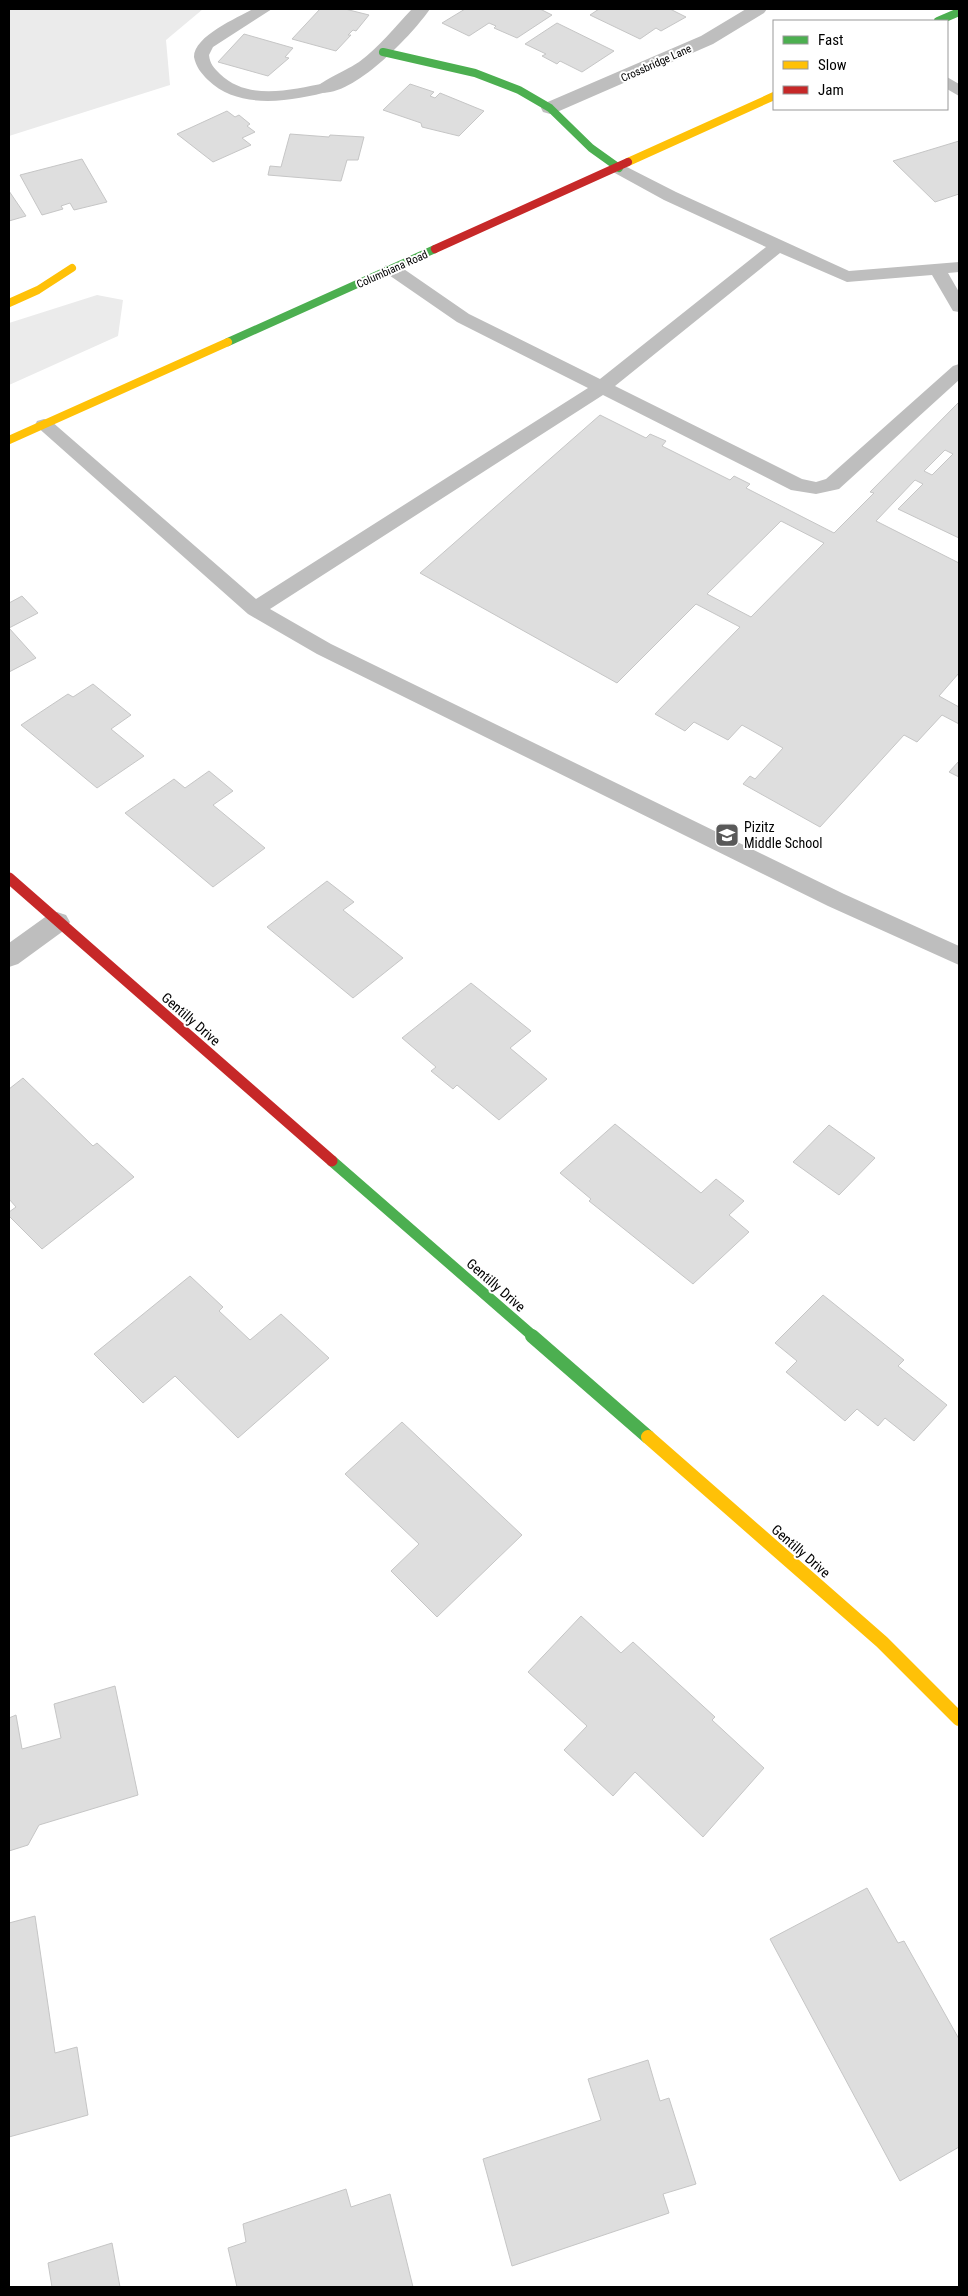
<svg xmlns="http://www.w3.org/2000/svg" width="968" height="2296" viewBox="0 0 968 2296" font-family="'Roboto Condensed',sans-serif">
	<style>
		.green { fill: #ebebeb }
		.building { fill: #dedede; stroke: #c6c6c6; fill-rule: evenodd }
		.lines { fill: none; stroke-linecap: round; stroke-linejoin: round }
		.lane { fill: #bebebe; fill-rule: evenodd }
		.street { fill: #bebebe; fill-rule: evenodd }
		.fast-far2 { stroke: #4caf50; stroke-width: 8 }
		.fast-far1 { stroke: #4caf50; stroke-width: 11 }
		.fast { stroke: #4caf50; stroke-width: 14 }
		.slow-far1 { stroke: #ffc107; stroke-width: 8 }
		.slow { stroke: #ffc107; stroke-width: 14 }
		.jam-far1 { stroke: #c62828; stroke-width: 8 }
		.jam { stroke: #c62828; stroke-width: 11 }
		.labels { text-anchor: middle; stroke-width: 4; stroke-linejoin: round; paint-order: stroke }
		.far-street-label { font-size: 11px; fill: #000; stroke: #fff }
		.poi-label { font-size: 14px; fill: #000; stroke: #fff; text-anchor: start }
		.street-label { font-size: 14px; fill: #000; stroke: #fff }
	</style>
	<rect width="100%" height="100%" fill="#fff"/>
	<!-- green -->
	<path class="green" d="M9,9H203L166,40L170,85L9,136Z
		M97,295L123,300L118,336L9,385V323Z"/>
	<!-- building -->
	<path class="building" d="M320,9H345L369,15L356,31L353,30L348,35H351L336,51L292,39Z
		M465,9H540L552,15L517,38L494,28L496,26L489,23L469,36L442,23Z
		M599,9H670L686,17L661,31L656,28L640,39L590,15Z
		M557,23L614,51L582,72L560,61L557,64L542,56L546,54L525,44Z
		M244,34L293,48L285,57L289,58L268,76L218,62Z
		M410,84L434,92L430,96L435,98L440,93L484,111L459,136L422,127L421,123L383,110Z
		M227,111L235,117L239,115L250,124L247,126L255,132L242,138L251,145L213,162L177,134Z
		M290,134L329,137L330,135L364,137L358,160H347L341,181L268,175L270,166L281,167Z
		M959,141V194L935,202L893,161Z
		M82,159L107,202L74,210L70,203L61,206L63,209L42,215L20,175Z
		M9,191L26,216L9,221Z
		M959,402V538L898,509L923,484L915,480L876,521L959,563V673L939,696L959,707V724L942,715L917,742L904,735L820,827L743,784L750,776L755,779L783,748L742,725L728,740L694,722L685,731L655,714L740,627L696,604L617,683L420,573L600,415L646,438L650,434L666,441L662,446L730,480L734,476L750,484L746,488L834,533L874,493L870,492ZM945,450L953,454L932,475L924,471ZM781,521L824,543L751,617L707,594Z
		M22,596L38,613L9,628V603Z
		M9,628L36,658L9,672Z
		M93,684L131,715L111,729L144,756L97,788L21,725L68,694L73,697Z
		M959,761V777L949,772Z
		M209,771L233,791L213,805L265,848L213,887L125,813L174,779L185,788Z
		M327,881L354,902L343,910L403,958L353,998L267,927Z
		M471,983L531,1031L510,1048L547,1079L499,1120L457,1085L453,1089L431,1071L436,1067L402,1038Z
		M23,1078L93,1146L97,1143L134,1177L42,1249L9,1216V1212L16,1207L9,1199V1089Z
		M615,1124L701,1193L716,1179L744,1201L729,1215L749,1232L693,1284L589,1201L591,1199L560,1173Z
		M829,1125L875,1158L839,1195L793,1162Z
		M190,1276L223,1307L219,1311L250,1340L281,1314L329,1358L238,1438L175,1376L143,1403L94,1354Z
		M823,1295L904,1360L898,1366L947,1405L914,1441L885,1418L878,1426L857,1409L845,1421L786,1372L797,1361L775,1343Z
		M402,1422L522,1535L437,1617L391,1571L419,1544L345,1474Z
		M581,1616L621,1653L633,1642L715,1717L712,1720L764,1768L703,1837L635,1772L613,1796L564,1750L587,1726L528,1672Z
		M115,1686L138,1795L39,1825L28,1845L9,1851V1718L16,1715L22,1749L61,1738L54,1704Z
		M867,1888L898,1943L904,1941L959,2039V2147L900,2181L770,1939Z
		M35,1916L55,2053L77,2047L88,2115L9,2137V1923Z
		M648,2060L660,2101L669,2098L696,2184L663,2194L669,2213L512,2266L483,2159L601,2120L588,2079Z
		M346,2189L351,2207L390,2194L413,2287H237L228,2248L246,2242L243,2224Z
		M112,2243L120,2287H52L48,2263Z"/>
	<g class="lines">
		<!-- lane -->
		<path class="lane" d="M253,9H272L213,47L209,55C210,64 214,68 220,74C248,101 291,90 325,83L331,85L333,88L331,91C292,101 240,111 208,80C201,73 196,67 194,57C194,36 237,18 253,9Z
			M947,77L959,84V96L947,89Z
			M619,163L676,192L849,271L959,262V272L948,273L959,292V312L953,311L932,275L847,282L780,253L615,386L802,479L816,482L826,479L953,366L959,364V380L839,489L816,494L791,490L603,395L270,609L331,644L844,894L959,946V965L828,906L317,654L248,614L35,425L37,421L44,419L51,421L256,599L588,388L457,322L386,273L383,269L386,265H398L469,314L600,379L766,247L664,200L613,172L611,168L613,164Z"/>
		<!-- street -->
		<path class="street" d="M412,9H430C413,34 351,100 318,92L316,88C321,81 349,69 359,62C379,47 395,27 412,9Z
			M746,9H767L764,13L713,44L557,112L550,114L543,112L541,108L543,104L701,36Z
			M57,912L66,915L70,922L66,929L18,964L9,967V943L48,915Z"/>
		<!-- fast-far2 -->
		<path class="fast-far2" d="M938,21L959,12
			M383,52L475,73L519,90L550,108L591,148L619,168
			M228,342L435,249"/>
		<!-- fast-far1 -->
		<path class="fast-far1" d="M332,1161L534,1337"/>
		<!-- fast -->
		<path class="fast" d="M532,1336L648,1437"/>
		<!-- slow-far1 -->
		<path class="slow-far1" d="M628,162L774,96
			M9,303L38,290L72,268
			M9,440L228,342"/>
		<!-- slow -->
		<path class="slow" d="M648,1437L882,1642L959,1719"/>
		<!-- jam-far1 -->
		<path class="jam-far1" d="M435,249L628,162"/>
		<!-- jam -->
		<path class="jam" d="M9,878L332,1161"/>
	</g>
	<!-- icons -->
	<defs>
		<g id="school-square" transform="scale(1.25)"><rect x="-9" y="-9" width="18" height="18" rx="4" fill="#595959" stroke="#fff"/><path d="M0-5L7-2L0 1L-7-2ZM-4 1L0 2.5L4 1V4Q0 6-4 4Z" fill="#fff"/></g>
	</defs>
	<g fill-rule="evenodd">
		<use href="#school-square" x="727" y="835"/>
	</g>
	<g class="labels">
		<!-- far-street labels -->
		<g class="far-street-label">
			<text transform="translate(656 63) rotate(-24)" y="4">Crossbridge Lane</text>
			<text transform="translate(392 269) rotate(-24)" y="4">Columbiana Road</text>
		</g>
		<!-- poi labels -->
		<g class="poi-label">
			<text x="744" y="832">Pizitz<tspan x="744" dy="16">Middle School</tspan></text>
		</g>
		<!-- street labels -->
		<g class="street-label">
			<text transform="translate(191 1019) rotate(41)" y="5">Gentilly Drive</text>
			<text transform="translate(496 1285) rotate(41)" y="5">Gentilly Drive</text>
			<text transform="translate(801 1551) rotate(41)" y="5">Gentilly Drive</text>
		</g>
	</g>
	<!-- border -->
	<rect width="968" height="2296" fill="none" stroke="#000000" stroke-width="20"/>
	<!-- legend -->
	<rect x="773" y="20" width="175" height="90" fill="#ffffff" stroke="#999999"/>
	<rect x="783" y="36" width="25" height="8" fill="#4caf50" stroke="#999999"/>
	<text x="818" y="45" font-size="15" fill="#000000">Fast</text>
	<rect x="783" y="61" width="25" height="8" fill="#ffc107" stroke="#999999"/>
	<text x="818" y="70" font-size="15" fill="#000000">Slow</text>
	<rect x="783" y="86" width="25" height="8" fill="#c62828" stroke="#999999"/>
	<text x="818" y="95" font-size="15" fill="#000000">Jam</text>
</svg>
